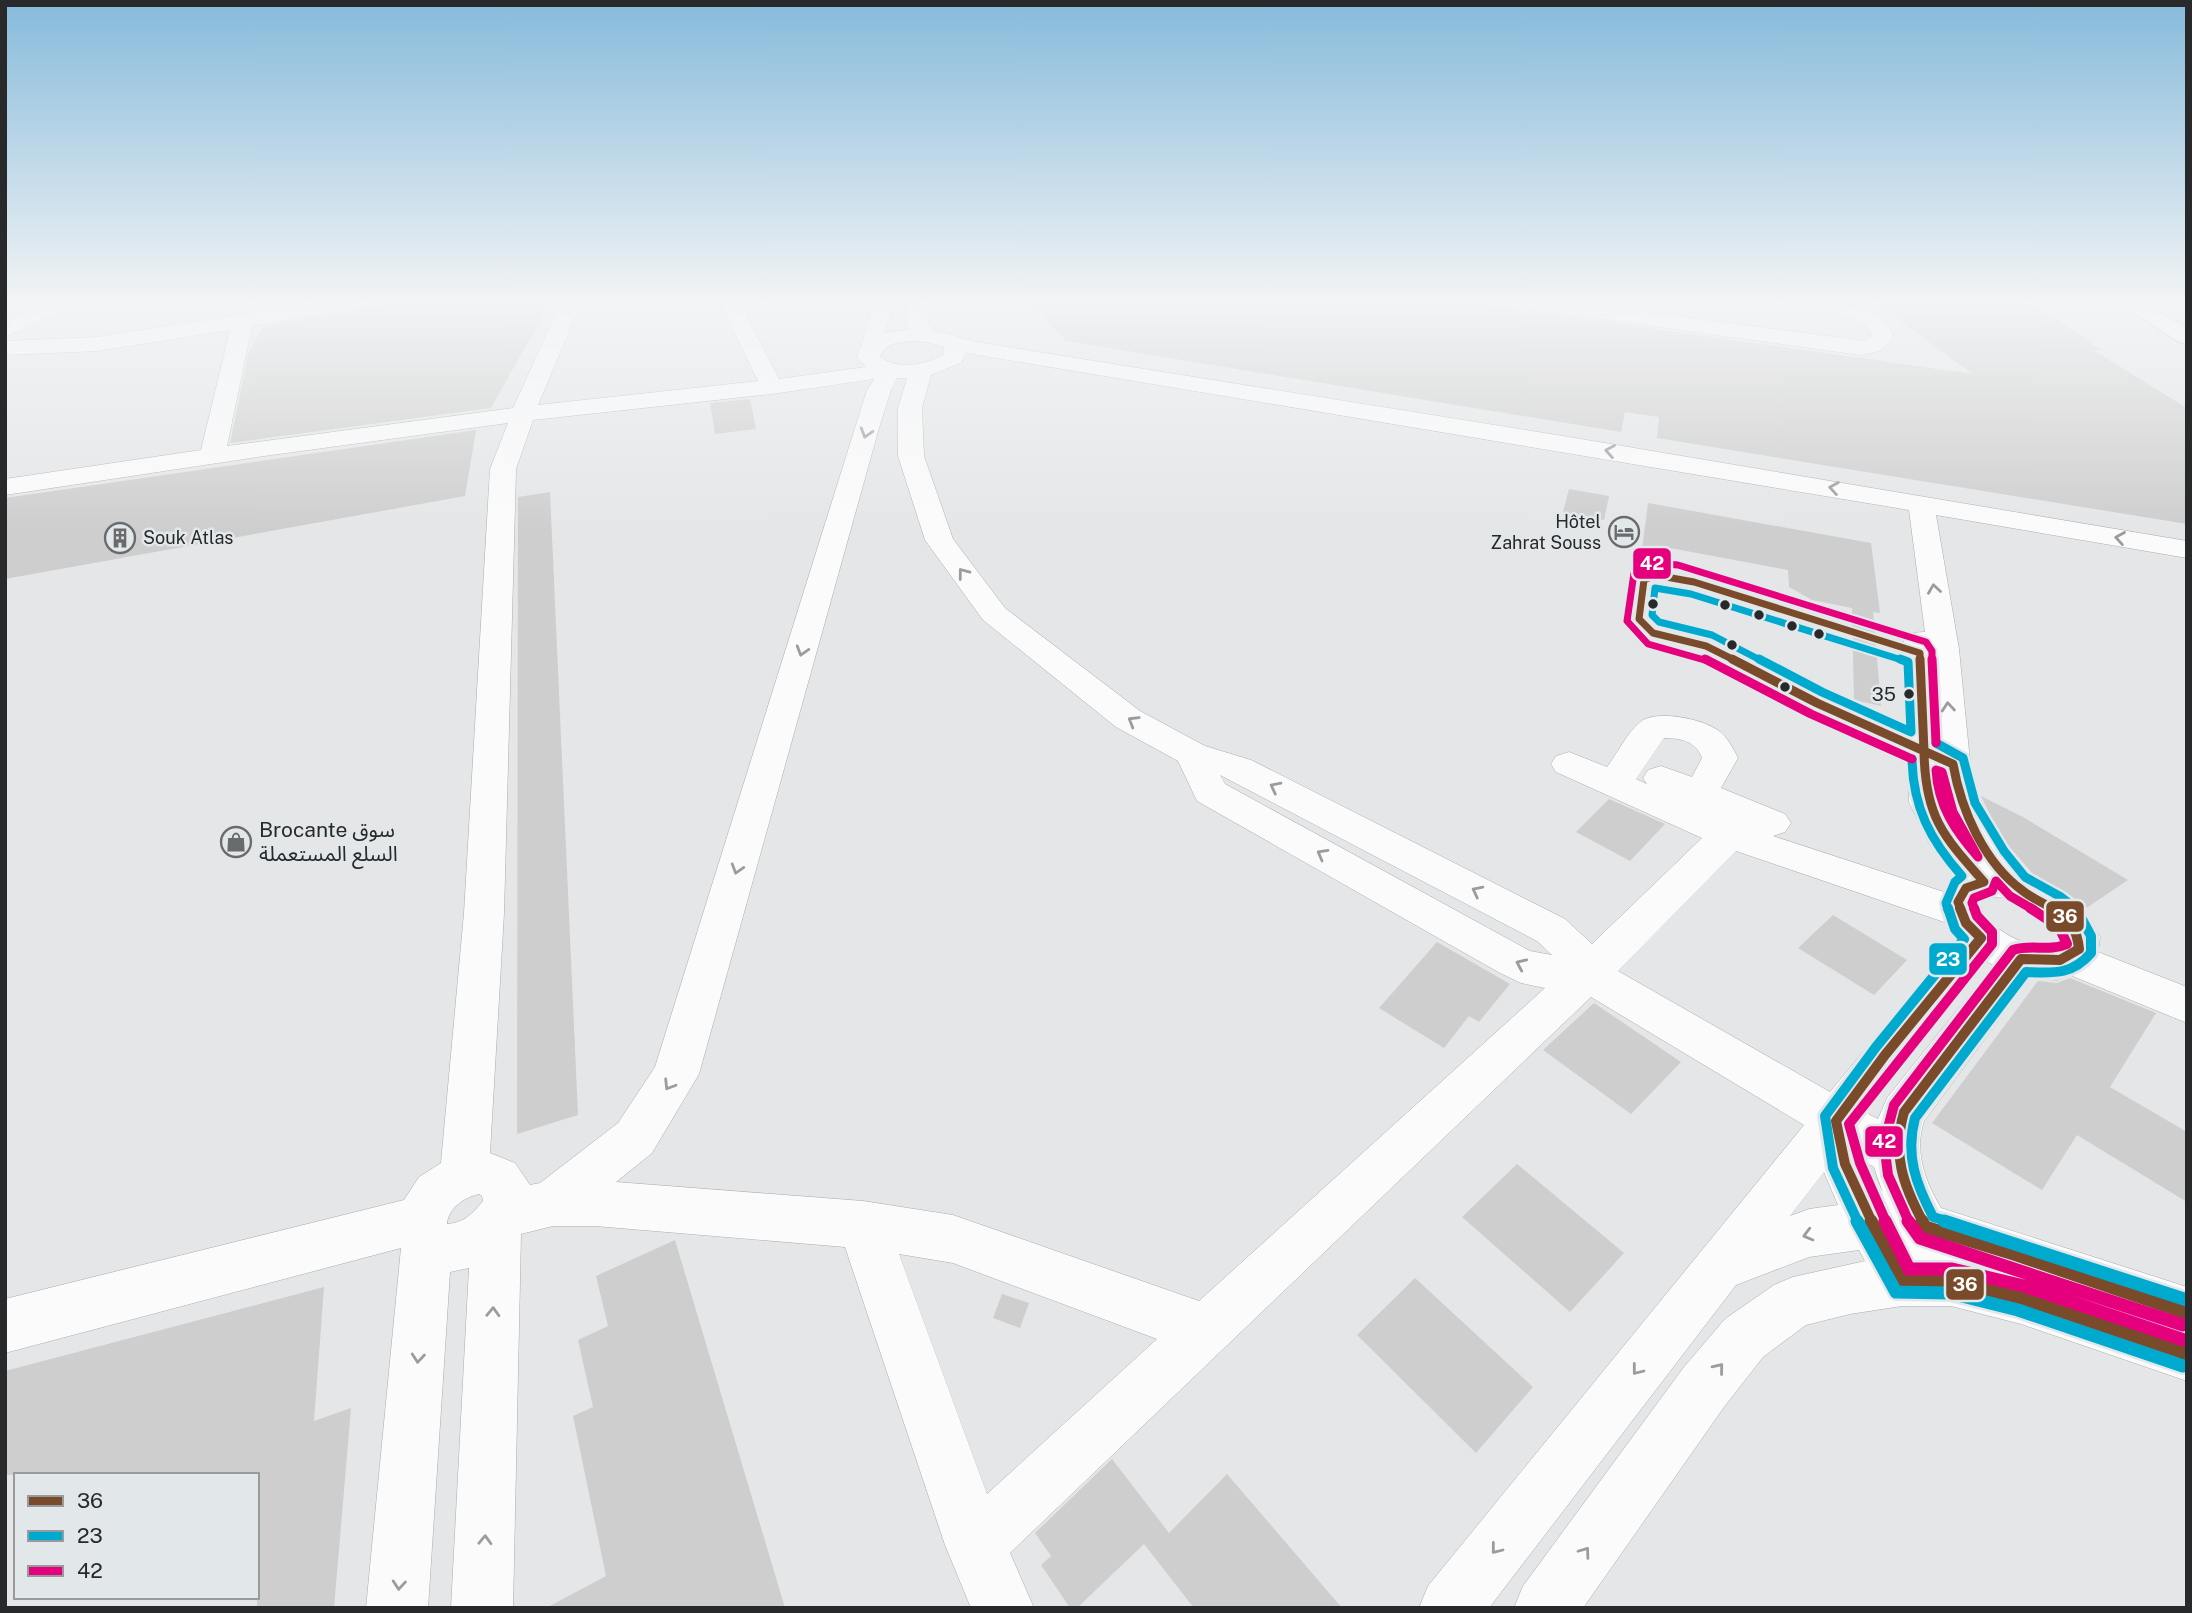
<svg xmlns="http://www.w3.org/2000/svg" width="2192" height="1613" viewBox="0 0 2192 1613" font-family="'Public Sans','Noto Sans Arabic',sans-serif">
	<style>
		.building { fill: #cecece }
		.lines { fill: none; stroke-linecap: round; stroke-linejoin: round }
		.minor-casing { stroke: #aaacad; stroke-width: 1 }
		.major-casing { stroke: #aaacad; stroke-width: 2 }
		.minor { fill: #fbfbfc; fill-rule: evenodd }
		.major { fill: #fbfbfc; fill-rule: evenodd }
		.bus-1-far3-casing { stroke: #e2e7ea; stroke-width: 11 }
		.bus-1-far2-casing { stroke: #e2e7ea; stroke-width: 14 }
		.bus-1-far1-casing { stroke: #e2e7ea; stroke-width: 16 }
		.bus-1-casing { stroke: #e2e7ea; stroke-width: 18 }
		.bus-2-far3-casing { stroke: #e2e7ea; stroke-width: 11 }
		.bus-2-far2-casing { stroke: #e2e7ea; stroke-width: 14 }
		.bus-2-far1-casing { stroke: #e2e7ea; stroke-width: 16 }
		.bus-2-casing { stroke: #e2e7ea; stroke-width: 18 }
		.bus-3-far3-casing { stroke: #e2e7ea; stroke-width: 11 }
		.bus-3-far2-casing { stroke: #e2e7ea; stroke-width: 14 }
		.bus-3-far1-casing { stroke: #e2e7ea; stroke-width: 16 }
		.bus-3-casing { stroke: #e2e7ea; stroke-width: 18 }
		.bus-1-far3 { stroke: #7a4b2a; stroke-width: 7 }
		.bus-1-far2 { stroke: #7a4b2a; stroke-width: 9 }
		.bus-1-far1 { stroke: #7a4b2a; stroke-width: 10 }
		.bus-1 { stroke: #7a4b2a; stroke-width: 13 }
		.bus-2-far3 { stroke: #00a9ce; stroke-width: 7 }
		.bus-2-far2 { stroke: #00a9ce; stroke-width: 9 }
		.bus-2-far1 { stroke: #00a9ce; stroke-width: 10 }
		.bus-2 { stroke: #00a9ce; stroke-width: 13 }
		.bus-3-far3 { stroke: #e5007d; stroke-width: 7 }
		.bus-3-far2 { stroke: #e5007d; stroke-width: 9 }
		.bus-3-far1 { stroke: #e5007d; stroke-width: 10 }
		.bus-3 { stroke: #e5007d; stroke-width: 13 }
		.oneway { stroke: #9c9c9e }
		.bus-dot { fill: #28292b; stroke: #e2e7ea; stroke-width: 2.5 }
		.labels { text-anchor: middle; stroke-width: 5; stroke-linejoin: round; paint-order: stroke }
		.far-poi-label { font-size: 18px; fill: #28292b; stroke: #e2e7ea; text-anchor: end }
		.bus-label { font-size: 19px; fill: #28292b; stroke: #e2e7ea; text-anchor: end }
		.poi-label { font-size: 21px; fill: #28292b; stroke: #e2e7ea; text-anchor: start }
		.line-badge { stroke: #e2e7ea; stroke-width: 2.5 }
		.badge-label { font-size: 19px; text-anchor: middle; font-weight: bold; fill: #fff }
	</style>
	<rect width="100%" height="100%" fill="#e4e6e8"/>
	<!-- building -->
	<path class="building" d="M396,303H550L491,408L230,443L249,351L263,327Z
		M1031,303H1472L1973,374L1875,303H2029L2095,343H2089L2101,350H2093L2187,408V524L1657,438L1659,417L1625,412L1621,432L1066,341Z
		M750,399L756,429L715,434L710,403Z
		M476,430L465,496L5,579V498Z
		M1569,489L1609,496L1604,520L1563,512Z
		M550,492L578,1115L517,1134L518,497Z
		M1648,503L1871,543L1880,613L1873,612L1881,706L1854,700L1852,608L1812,600L1789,587L1788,570L1670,548L1669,554L1642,549Z
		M1981,796L2023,817L2128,880L2085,909L2066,893L2033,874L2000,836Z
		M1609,799L1665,824L1630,861L1576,832Z
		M1833,915L1907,960L1874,995L1798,948Z
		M1437,942L1510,984L1479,1022L1469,1016L1444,1048L1379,1008Z
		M2070,978L2156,1013L2110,1087L2187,1132V1202L2077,1135L2042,1190L1932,1123L2038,981L2057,983Z
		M1594,1003L1681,1062L1631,1114L1543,1050Z
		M1517,1164L1624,1253L1570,1312L1462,1217Z
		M675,1240L785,1608H546L606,1576L573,1416L593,1407L578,1340L608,1326L596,1276Z
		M1415,1278L1533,1387L1476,1453L1357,1335Z
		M324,1287L314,1421L351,1408L334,1608H257V1475H5V1371Z
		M1002,1294L1029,1303L1020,1328L993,1318Z
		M1112,1459L1169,1533L1227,1474L1342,1608H1194L1144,1544L1077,1608H1070L1041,1565L1051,1556L1035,1533Z"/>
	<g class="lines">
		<!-- minor casing -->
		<g class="minor-casing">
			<path id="minor" d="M45,303H72L69,307L5,337V323Z
				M313,303H361L351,309L252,326L227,446L513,408L561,303H581L538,405L758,381L720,303H740L779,379L866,367L857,357C864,340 867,322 875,303H895L884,333L909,329L906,325L907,303H927L928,324L932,330L976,342L1569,437L2187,541V558L1936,515L1959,649L1972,782L1998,837L2031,876L2065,895L2088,915L2100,937L2098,952L2187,987V1023L2070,975L2057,980L2030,978L1924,1121C1914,1152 1925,1181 1941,1208L2187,1287V1381L2021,1324L1951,1306H1902L1850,1314L1806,1325L1763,1357L1724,1407L1583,1608H1514L1523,1586L1684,1367L1725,1319L1774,1285L1793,1277L1865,1261L1859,1250L1809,1257L1736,1285L1489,1608H1419L1428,1586L1804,1125L1591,997L1010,1553L1034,1608H971L945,1545L845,1247L595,1226H553L521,1234L513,1608H451L469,1268L450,1272L428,1608H366L401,1248L5,1353V1299L404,1200L419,1177L441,1163L464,913L490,469L508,423L264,456L5,495V479L201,450L230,330L97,351L5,355V341L97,337ZM927,342L944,347L943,355C924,365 897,371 880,356C888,339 911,341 927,342ZM966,353L1909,510L1925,632L1909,633L1904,640L1909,802L1929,843L1957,876L1952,878L1944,892L1773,836L1785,832L1791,823L1785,814L1721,788L1738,758C1733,748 1728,738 1719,731C1704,719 1656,709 1640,722C1627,733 1617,754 1607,767L1569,752L1556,756L1551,764L1556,772L1702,838L1592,944L1565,919L1251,760L1205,746L1140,711L1005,608L953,539L924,456L922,408L931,375L961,363ZM897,378H907L898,408V456L925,540L983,620L1116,727L1178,761L1197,801L1500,973L1521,983L1545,988L1199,1301L953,1215L863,1201L616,1182L652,1153L699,1074L879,428L891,390ZM874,379L867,390L855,428L655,1067L618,1123L540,1183L530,1185L515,1163L490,1153L504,913L516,469L533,420L772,394ZM1664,738C1680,738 1696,741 1702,758L1692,777L1661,766L1648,770L1643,778L1647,784L1636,779ZM1220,775L1537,941L1552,955L1530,951L1225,784ZM1736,851L1947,923L1957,938L1830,1092L1618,971ZM1985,896C1993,897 2001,897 2009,899C2023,904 2060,928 2059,944L2055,947C2025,948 1989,931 1978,902ZM1986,961L1993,965L1887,1098L1878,1119L1868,1114ZM1869,1164L1874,1167L1883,1193ZM1824,1172L1838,1205L1809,1209L1790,1216ZM479,1194L482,1196L483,1201C472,1214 464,1223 447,1224C448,1208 465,1197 479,1194ZM899,1254L953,1263L1157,1339L987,1494Z
				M1522,303H1579L1865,341L1871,336V331L1859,322L1822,307L1819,303C1844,303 1889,307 1893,338L1880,351L1860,355L1532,309Z"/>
		</g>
		<!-- major casing -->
		<g class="major-casing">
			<path id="major" d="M2118,303H2144L2187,328V344L2179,342Z"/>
		</g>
		<!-- minor -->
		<use href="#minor" class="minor"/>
		<!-- major -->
		<use href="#major" class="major"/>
		<!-- bus-1-far3 casing -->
		<g class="bus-1-far3-casing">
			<path id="bus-1-far3" d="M1736,661L1706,646L1653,633L1639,619L1644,580L1655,575L1694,582L1920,653V661"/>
		</g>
		<!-- bus-1-far2 casing -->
		<g class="bus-1-far2-casing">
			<path id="bus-1-far2" d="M1732,659L1817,703L1924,751L1920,659
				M1924,751L1953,764C1961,810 1984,863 2023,891C2033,899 2045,904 2056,910
				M1924,751C1925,816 1942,835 1984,882L1966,888L1958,902L1961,910"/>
		</g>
		<!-- bus-1-far1 casing -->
		<g class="bus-1-far1-casing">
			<path id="bus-1-far1" d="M1872,1222L1845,1164L1836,1121L1885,1055L1981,938L1966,923L1960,908
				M1923,1222C1903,1185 1892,1154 1904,1112L2021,959L2060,960L2079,949C2077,929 2070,919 2053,908"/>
		</g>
		<!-- bus-1 casing -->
		<g class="bus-1-casing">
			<path id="bus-1" d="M1871,1221L1902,1281H1951L2021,1298L2187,1354
				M1922,1221L1925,1227L2014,1254L2187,1313"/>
		</g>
		<!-- bus-2-far3 casing -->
		<g class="bus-2-far3-casing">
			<path id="bus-2-far3" d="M1762,661L1712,635L1659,622L1652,615L1655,588L1691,594L1905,661"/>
		</g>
		<!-- bus-2-far2 casing -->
		<g class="bus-2-far2-casing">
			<path id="bus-2-far2" d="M1759,659L1822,692L1911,732L1908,662L1900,659
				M1936,743L1963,758L1975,803L2004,851L2025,877L2061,897L2078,910
				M1912,759C1913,807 1930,840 1962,876L1955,882L1946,903L1948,910"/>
		</g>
		<!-- bus-2-far1 casing -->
		<g class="bus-2-far1-casing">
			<path id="bus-2-far1" d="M1858,1222L1833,1168L1825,1116L1876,1047L1964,939L1955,929L1948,908
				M1950,1222L1933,1217C1916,1184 1905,1155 1915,1118L2026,972C2054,973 2072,975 2091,953V936L2076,908"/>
		</g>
		<!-- bus-2 casing -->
		<g class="bus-2-casing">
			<path id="bus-2" d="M1857,1221L1896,1292L1950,1293L2018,1310L2183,1366
				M1944,1221L2187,1300"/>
		</g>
		<!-- bus-3-far3 casing -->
		<g class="bus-3-far3-casing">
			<path id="bus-3-far3" d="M1708,661L1648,644L1627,621L1634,573L1653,563L1678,565L1926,642L1932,651V661"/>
		</g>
		<!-- bus-3-far2 casing -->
		<g class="bus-3-far2-casing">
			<path id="bus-3-far2" d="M1705,659L1811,714L1912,759
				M1932,659L1936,743
				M1936,770L1942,772L1953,812L1978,857C1955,831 1938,806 1936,770Z
				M1975,910L1972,903L1974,898L1992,891L1996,881L2010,896L2034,910"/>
		</g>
		<!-- bus-3-far1 casing -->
		<g class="bus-3-far1-casing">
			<path id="bus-3-far1" d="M1886,1222L1860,1163L1849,1124L1992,944V932L1977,916L1974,908
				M1909,1222L1888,1175L1884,1143L1894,1105L2013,950C2031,944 2049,952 2067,944L2059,927L2030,908"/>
		</g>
		<!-- bus-3 casing -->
		<g class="bus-3-casing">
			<path id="bus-3" d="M1885,1221L1909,1269H1952L2024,1286L2187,1341
				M1908,1221L1920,1238L2183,1325"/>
		</g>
		<!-- bus-1-far3 -->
		<use href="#bus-1-far3" class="bus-1-far3"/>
		<!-- bus-1-far2 -->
		<use href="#bus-1-far2" class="bus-1-far2"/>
		<!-- bus-1-far1 -->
		<use href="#bus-1-far1" class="bus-1-far1"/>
		<!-- bus-1 -->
		<use href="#bus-1" class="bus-1"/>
		<!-- bus-2-far3 -->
		<use href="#bus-2-far3" class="bus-2-far3"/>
		<!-- bus-2-far2 -->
		<use href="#bus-2-far2" class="bus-2-far2"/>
		<!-- bus-2-far1 -->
		<use href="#bus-2-far1" class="bus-2-far1"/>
		<!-- bus-2 -->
		<use href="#bus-2" class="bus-2"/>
		<!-- bus-3-far3 -->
		<use href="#bus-3-far3" class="bus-3-far3"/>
		<!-- bus-3-far2 -->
		<use href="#bus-3-far2" class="bus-3-far2"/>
		<!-- bus-3-far1 -->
		<use href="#bus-3-far1" class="bus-3-far1"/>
		<!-- bus-3 -->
		<use href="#bus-3" class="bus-3"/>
	</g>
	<!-- one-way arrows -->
	<defs><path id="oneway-chevron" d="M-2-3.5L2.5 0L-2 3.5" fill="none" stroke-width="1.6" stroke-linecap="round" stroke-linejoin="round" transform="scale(1.75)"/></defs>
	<g class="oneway">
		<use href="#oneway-chevron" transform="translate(866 433) rotate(107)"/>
		<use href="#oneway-chevron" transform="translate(1610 451) rotate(-170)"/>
		<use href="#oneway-chevron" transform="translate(1834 488) rotate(-171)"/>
		<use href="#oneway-chevron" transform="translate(2120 538) rotate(-170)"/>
		<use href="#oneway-chevron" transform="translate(963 573) rotate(-127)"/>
		<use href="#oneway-chevron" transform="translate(1934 589) rotate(-98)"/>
		<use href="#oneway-chevron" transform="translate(802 651) rotate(107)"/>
		<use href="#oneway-chevron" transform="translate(1948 707) rotate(-95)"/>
		<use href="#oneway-chevron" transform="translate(1133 721) rotate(-149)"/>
		<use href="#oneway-chevron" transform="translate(1275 787) rotate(-153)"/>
		<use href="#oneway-chevron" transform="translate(1322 854) rotate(-151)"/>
		<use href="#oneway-chevron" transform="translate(737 869) rotate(107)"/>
		<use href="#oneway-chevron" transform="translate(1477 891) rotate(-153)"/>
		<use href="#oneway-chevron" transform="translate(1521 964) rotate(-156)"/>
		<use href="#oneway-chevron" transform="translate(669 1085) rotate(122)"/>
		<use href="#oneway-chevron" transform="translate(1808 1235) rotate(165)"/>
		<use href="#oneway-chevron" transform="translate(493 1312) rotate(-88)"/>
		<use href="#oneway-chevron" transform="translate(418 1358) rotate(95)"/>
		<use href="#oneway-chevron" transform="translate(1719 1368) rotate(-51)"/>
		<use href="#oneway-chevron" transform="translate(1637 1370) rotate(128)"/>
		<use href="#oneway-chevron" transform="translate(485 1540) rotate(-88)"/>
		<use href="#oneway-chevron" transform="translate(1496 1549) rotate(128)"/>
		<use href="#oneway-chevron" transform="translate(1585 1552) rotate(-54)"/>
		<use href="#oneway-chevron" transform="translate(399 1585) rotate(95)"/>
	</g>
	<!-- sky -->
	<linearGradient id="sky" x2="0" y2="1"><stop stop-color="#86badb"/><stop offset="0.57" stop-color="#f3f4f5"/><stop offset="1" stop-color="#f3f4f5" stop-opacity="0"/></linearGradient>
	<rect width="2192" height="529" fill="url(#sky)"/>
	<!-- icons -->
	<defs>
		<g id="hotel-ring" transform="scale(1.575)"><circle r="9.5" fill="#e2e7ea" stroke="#6a6b6d" stroke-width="1.5"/><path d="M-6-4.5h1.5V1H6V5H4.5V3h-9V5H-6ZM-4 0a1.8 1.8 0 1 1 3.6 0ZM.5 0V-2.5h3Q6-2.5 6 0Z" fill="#6a6b6d"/></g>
		<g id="building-ring" transform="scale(1.575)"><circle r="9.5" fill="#e2e7ea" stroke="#6a6b6d" stroke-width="1.5"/><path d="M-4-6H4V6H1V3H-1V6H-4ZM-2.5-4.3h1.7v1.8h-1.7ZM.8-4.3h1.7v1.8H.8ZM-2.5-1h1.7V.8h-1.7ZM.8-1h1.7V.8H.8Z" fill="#6a6b6d"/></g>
		<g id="shop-ring" transform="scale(1.575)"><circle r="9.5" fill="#e2e7ea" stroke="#6a6b6d" stroke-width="1.5"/><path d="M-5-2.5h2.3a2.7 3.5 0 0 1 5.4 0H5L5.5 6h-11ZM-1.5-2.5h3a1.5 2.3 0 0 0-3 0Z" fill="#6a6b6d"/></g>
	</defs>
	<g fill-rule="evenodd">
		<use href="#hotel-ring" x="1624" y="532"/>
		<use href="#building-ring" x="120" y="538"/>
		<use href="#shop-ring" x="236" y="842"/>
	</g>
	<!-- markers -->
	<g class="bus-dot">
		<circle cx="1653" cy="604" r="6"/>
		<circle cx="1725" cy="605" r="6"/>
		<circle cx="1759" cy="615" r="6"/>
		<circle cx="1792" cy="626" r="6"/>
		<circle cx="1819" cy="634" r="6"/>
		<circle cx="1732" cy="645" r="6"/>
		<circle cx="1785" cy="687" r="6"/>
		<circle cx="1909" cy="694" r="6"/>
	</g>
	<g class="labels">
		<!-- far-poi labels -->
		<g class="far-poi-label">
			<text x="1601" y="528">Hôtel<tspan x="1601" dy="21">Zahrat Souss</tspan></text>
			<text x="143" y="544" text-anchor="start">Souk Atlas</text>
		</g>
		<!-- bus labels -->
		<g class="bus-label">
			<text x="1896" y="701">35</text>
		</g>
		<!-- poi labels -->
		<g class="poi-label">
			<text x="259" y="837">Brocante سوق<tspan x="259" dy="24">السلع المستعملة</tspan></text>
		</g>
	</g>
	<g class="line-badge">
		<rect x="1632" y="547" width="40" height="33" rx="7" fill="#e5007d"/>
		<rect x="2045" y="900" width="40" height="33" rx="7" fill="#7a4b2a"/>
		<rect x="1928" y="942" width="40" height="34" rx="7" fill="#00a9ce"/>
		<rect x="1864" y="1125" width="40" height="33" rx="7" fill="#e5007d"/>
		<rect x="1945" y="1268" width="40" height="33" rx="7" fill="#7a4b2a"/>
	</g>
	<g class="badge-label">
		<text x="1652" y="570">42</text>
		<text x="2065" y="923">36</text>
		<text x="1948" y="966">23</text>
		<text x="1884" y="1148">42</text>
		<text x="1965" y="1291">36</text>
	</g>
	<!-- border -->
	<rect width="2192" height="1613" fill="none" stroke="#28292b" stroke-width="14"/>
	<!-- legend -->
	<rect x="14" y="1473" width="245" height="126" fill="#e2e7ea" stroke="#989b9e" stroke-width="2"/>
	<rect x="28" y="1496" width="35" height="10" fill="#7a4b2a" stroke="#989b9e" stroke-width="2"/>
	<text x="77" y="1508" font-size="21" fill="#28292b">36</text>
	<rect x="28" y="1531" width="35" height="10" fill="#00a9ce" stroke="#989b9e" stroke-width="2"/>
	<text x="77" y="1543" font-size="21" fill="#28292b">23</text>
	<rect x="28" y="1566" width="35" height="10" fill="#e5007d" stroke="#989b9e" stroke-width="2"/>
	<text x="77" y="1578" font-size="21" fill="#28292b">42</text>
</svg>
